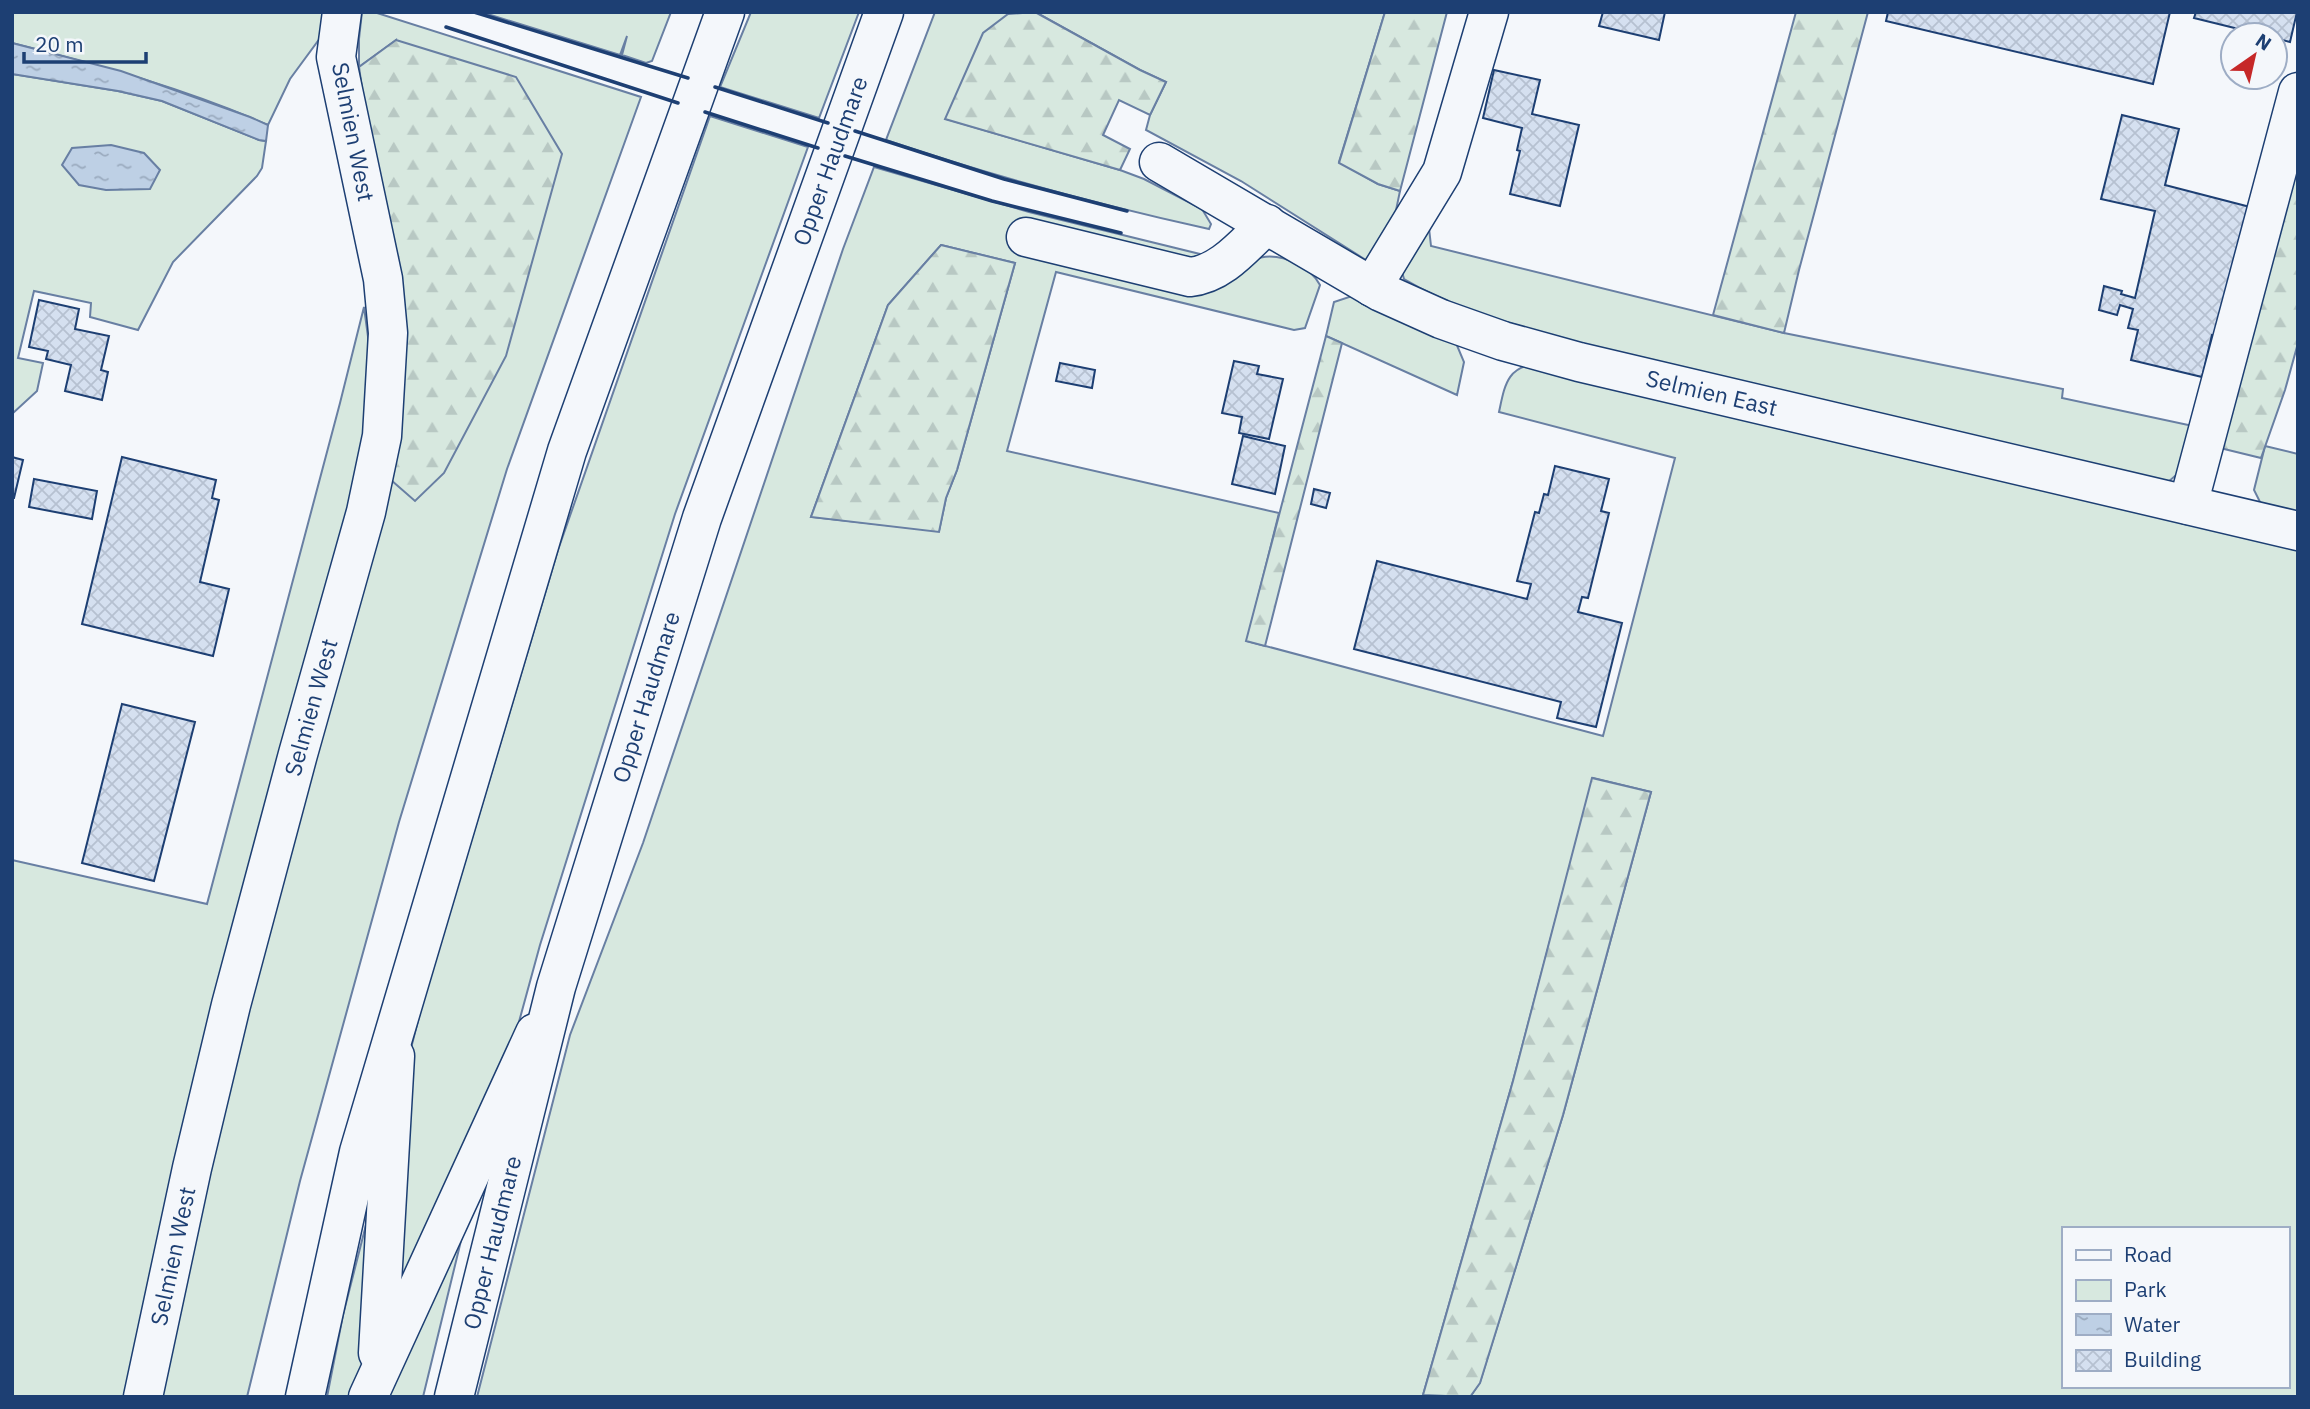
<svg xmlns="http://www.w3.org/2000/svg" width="2310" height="1409" viewBox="0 0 2310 1409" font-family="'IBM Plex Sans',sans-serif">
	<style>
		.green { fill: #d7e8df; stroke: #687fa3; stroke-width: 2; fill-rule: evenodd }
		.forest { fill: url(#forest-firs); stroke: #687fa3; stroke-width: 2 }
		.water { fill: url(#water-ripples); stroke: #687fa3; stroke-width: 2 }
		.building { fill: url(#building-cross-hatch); stroke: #1d3f73; stroke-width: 2 }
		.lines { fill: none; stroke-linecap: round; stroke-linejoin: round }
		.minor-casing { stroke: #1d3f73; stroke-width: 41 }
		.highway-casing { stroke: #1d3f73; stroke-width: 41 }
		.minor { stroke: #f4f7fb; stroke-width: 38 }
		.highway { stroke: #f4f7fb; stroke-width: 38 }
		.wall { stroke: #1d3f73; stroke-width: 3.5 }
		.labels { text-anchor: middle; stroke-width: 5; stroke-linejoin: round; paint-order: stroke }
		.street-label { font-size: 23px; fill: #1d3f73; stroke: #f4f7fb }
	</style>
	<defs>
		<pattern id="forest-firs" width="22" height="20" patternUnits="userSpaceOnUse" patternTransform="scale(1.75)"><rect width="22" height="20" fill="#d7e8df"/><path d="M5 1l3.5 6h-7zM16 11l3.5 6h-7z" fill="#b8c8c3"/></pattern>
		<pattern id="water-ripples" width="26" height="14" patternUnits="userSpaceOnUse" patternTransform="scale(1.75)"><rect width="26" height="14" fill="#bed0e5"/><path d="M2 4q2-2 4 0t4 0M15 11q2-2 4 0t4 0" fill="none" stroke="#9aaabe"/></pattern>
		<pattern id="building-cross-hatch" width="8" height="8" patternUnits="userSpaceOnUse" patternTransform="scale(1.75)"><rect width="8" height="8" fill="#d5e0f0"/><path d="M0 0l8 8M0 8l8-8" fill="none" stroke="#b6c1d1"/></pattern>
	</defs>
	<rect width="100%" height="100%" fill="#f4f7fb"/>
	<!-- green -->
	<path class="green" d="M12,12H330L323,34L290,79L268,125C186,89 99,65 12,43Z
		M362,12H374L641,97L507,469L399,822L300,1181L247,1397H155L182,1266L368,540L396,40L359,67V39Z
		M481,12H671L652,61L646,63L622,55L627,36L620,55Z
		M751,12H859L819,118L720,87Z
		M935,12H1019L1008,14L946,119L1120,170L1144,179L1202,209L1211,224L1209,229C1099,205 992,176 886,140Z
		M1035,12H1385L1339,162L1378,184L1400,191L1389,244L1369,262L1241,181L1146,130L1150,115L1166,82L1140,70Z
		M12,74L118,91L162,101L259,140L266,141L262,168L257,176L173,262L138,330L90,317L91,303L34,291L18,358L43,363L37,391L12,414Z
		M710,116L808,147L675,514L540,945L476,1179L423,1397H327L343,1315L421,1009L558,550Z
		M874,167L1029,212L1208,256L1206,260L1190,267L1025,228L1020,247L1184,286C1189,286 1195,287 1200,286C1236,278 1253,241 1297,264C1308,270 1314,274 1320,285L1305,328L1294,330L1056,272L1007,451L1279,513L1247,641L1603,736L1675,458L1499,412C1505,384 1507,366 1540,363L2298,545V1397H1470L1480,1382L1563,1115L1651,792L1593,778L1513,1081L1423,1395L1431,1397H477L570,1035L643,843L843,249ZM941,245L1015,263L957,470L946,498L939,531L811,517L888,305ZM2063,1229H2287V1386H2063Z
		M1428,219L1431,246L1784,333L2063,389L2062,398L2193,426L2181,471L2168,482L1574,342C1517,325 1456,310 1404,279L1401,268Z
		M1352,296L1456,343L1464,362L1457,395L1326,336L1334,302Z
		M364,307L374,381L352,501L129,1397H12V860L207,904L340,403Z
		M2265,446L2298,454V516L2262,506L2254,490Z"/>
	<!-- forest -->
	<path class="forest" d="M1035,12L1140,70L1166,82L1150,115L1119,100L1103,135L1130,149L1120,170L945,119L983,33L1008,14Z
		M1385,12H1447L1400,191L1378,184L1339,163Z
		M1796,12H1868L1799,270L1784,333L1713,315Z
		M396,40L516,77L562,154L506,356L444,473L415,501L391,480L370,145L359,67Z
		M2298,157V343L2285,390L2261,458L2220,448Z
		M941,245L1015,263L957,470L946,498L939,532L811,517L888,305Z
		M1326,336L1342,343L1265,646L1246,641Z
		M1592,778L1651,792L1563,1115L1480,1383L1470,1397L1423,1395L1513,1081Z"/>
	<!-- water -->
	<path class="water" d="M12,43L121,71L250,117L268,125L266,141L259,140L162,101L118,91L12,74Z
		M111,145L144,153L160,170L150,189L106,190L79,185L62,165L72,148Z"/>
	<!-- building -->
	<path class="building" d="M1603,12H1665L1659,40L1599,26Z
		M1888,12H2170L2153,84L1886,21Z
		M2196,12H2297L2290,42L2275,38V35H2263L2194,18Z
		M1494,70L1540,80L1532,114L1579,125L1560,206L1510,194L1520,151L1517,150L1522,128L1483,118Z
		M2122,115L2179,129L2165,185L2254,208L2221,337L2212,335L2202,377L2131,360L2138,330L2128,328L2133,309L2120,305L2117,315L2099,310L2104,286L2122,291L2121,294L2135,298L2155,211L2101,199Z
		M39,300L79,309L75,329L109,336L101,370L108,372L102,400L65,391L71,365L46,359L48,351L29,347Z
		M1234,361L1259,366L1257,374L1283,379L1269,439L1239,433L1242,417L1222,413Z
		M1060,363L1095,370L1092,388L1056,381Z
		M1243,436L1285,446L1275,494L1232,484Z
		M12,457L23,460L14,498H12Z
		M122,457L216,480L212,498L219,500L200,582L229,589L213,656L82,624Z
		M1555,466L1609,479L1601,511L1609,513L1588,598L1582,597L1578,612L1622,623L1596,727L1557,718L1561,702L1354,649L1377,561L1527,599L1531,584L1517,581L1535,512L1539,513L1544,494L1548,495Z
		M34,479L97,491L92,519L29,507Z
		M1314,489L1330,493L1326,508L1311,504Z
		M122,704L195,722L154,881L82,863Z"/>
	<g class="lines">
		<!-- minor casing -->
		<g class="minor-casing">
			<g id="minor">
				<path id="s1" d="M1159,162L1381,292L1441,319L1503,341L1579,362L2298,531"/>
				<path d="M1026,237L1190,277C1222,274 1245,244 1267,224"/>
				<path d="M1372,287L1442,172L1489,12"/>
				<path d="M2188,505L2298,92"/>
				<path d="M378,1353L395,1056"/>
				<path id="s2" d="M143,1397L192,1168L231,1005L298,754L366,512L382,436L388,333L383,279L336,57L342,12"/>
				<path d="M368,1397L535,1033"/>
			</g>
		</g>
		<!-- highway casing -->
		<g class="highway-casing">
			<g id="highway">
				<path d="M305,1397L359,1152L567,451L725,12"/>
				<path id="s3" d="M454,1397L556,987L702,518L884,12"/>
			</g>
		</g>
		<!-- minor -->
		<use href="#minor" class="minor"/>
		<!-- highway -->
		<use href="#highway" class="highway"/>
		<!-- wall -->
		<path class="wall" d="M474,12L688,78
			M446,27L678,103
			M715,87L828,123
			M705,112L818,148
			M855,131L1004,179L1127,211
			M845,156L992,201L1121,233"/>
	</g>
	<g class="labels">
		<!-- street labels -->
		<g class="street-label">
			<text transform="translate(353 132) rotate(79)" y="8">Selmien West</text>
			<text dy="8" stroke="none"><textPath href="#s3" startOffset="1293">Opper Haudmare</textPath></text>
			<text dy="8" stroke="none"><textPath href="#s1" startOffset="604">Selmien East</textPath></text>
			<text dy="8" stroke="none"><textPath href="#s3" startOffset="726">Opper Haudmare</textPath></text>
			<text dy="8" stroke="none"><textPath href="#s2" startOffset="710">Selmien West</textPath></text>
			<text dy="8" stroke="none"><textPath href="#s3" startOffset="159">Opper Haudmare</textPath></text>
			<text dy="8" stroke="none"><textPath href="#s2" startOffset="144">Selmien West</textPath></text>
		</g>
	</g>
	<!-- border -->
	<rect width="2310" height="1409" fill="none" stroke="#1d3f73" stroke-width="28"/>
	<!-- legend -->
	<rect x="2062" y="1227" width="228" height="161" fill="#f4f7fb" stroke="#9eadc5" stroke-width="2"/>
	<rect x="2076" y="1250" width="35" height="10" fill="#f4f7fb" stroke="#9eadc5" stroke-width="2"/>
	<text x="2124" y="1262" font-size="21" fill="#1d3f73">Road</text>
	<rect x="2076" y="1280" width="35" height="21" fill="#d7e8df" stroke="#9eadc5" stroke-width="2"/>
	<text x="2124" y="1297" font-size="21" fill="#1d3f73">Park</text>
	<rect x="2076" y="1314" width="35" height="21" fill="url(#water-ripples)" stroke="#9eadc5" stroke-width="2"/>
	<text x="2124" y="1332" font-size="21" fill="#1d3f73">Water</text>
	<rect x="2076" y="1350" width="35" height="21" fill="url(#building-cross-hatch)" stroke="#9eadc5" stroke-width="2"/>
	<text x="2124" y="1367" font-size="21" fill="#1d3f73">Building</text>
	<!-- north arrow -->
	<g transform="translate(2254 56) rotate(34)"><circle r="33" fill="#f4f7fb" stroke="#9eadc5" stroke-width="2"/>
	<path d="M0-5L12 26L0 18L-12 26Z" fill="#c62828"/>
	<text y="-10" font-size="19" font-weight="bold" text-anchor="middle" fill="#1d3f73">N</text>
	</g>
	<!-- scale -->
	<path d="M24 52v10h122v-10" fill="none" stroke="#1d3f73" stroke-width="3.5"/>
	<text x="35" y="52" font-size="21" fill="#1d3f73" stroke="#f4f7fb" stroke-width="5" paint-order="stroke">20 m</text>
</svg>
